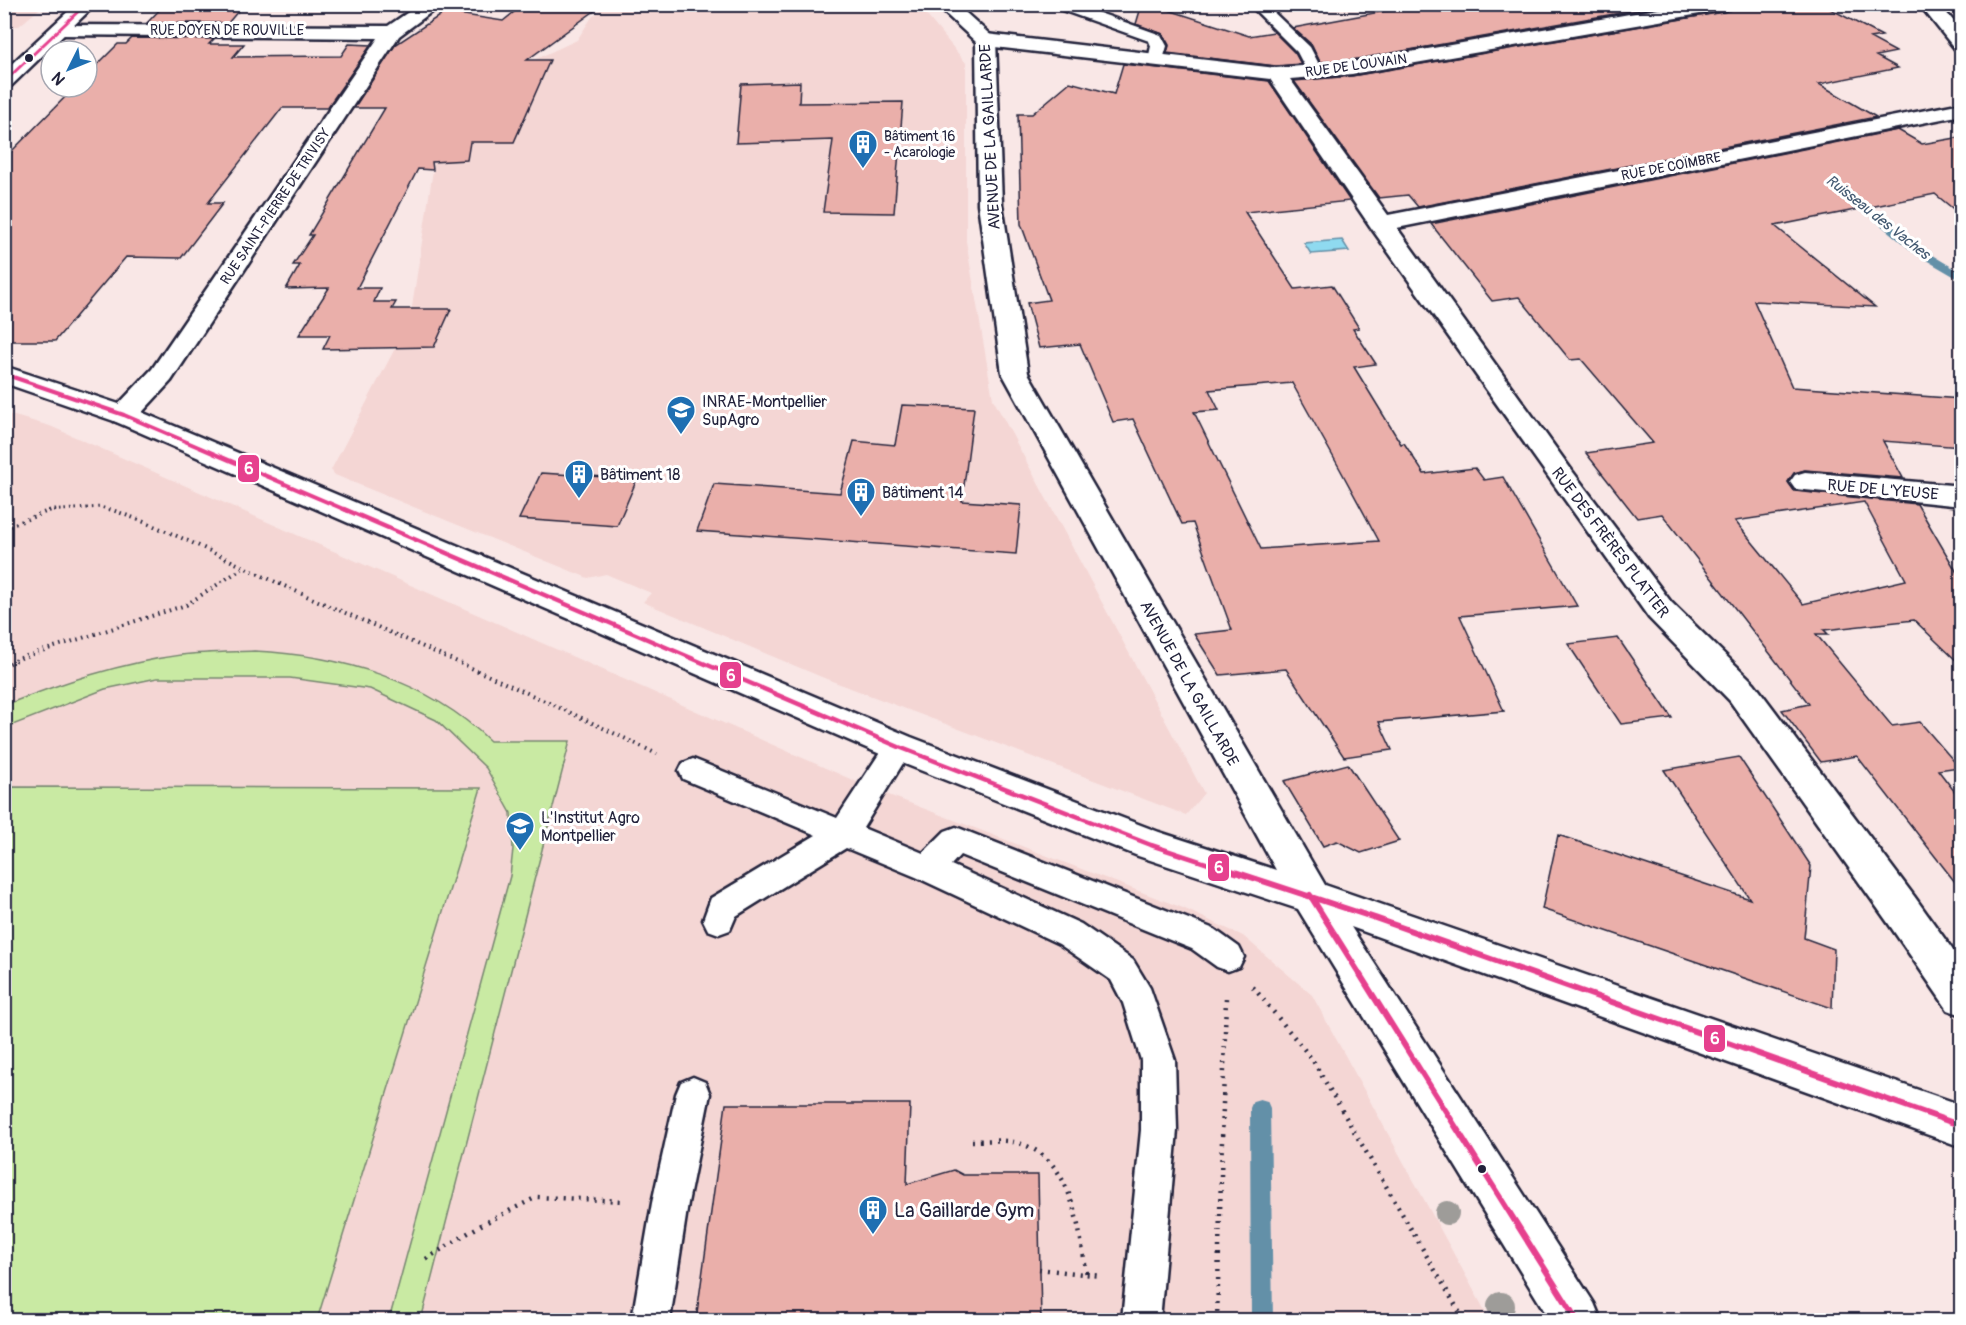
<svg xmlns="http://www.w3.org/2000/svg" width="1966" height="1325" viewBox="0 0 1966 1325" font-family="Pangolin,sans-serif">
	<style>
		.built { fill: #f4d6d4 }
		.green { fill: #c9eaa3; stroke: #76866f; stroke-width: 1.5 }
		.water { fill: #8fdaf0; stroke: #6390a8; stroke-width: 1.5 }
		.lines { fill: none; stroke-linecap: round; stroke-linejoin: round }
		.stream { fill: #6390a8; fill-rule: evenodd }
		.building { fill: #eaafaa; stroke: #22223b; stroke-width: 1.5; fill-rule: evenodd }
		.lane-casing { stroke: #22223b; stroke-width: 5 }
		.street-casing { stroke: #22223b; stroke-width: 5 }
		.secondary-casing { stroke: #22223b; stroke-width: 5 }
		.path-far2 { stroke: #22223b; stroke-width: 3; stroke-dasharray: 1.5 4; stroke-linecap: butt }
		.path-far1 { stroke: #22223b; stroke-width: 4; stroke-dasharray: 1.5 4.5; stroke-linecap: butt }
		.path { stroke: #22223b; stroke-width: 4.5; stroke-dasharray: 2 6; stroke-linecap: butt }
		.lane { fill: #fff; fill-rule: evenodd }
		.street { fill: #fff; fill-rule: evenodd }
		.secondary { fill: #fff; fill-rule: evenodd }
		.bus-1-far3-casing { stroke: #fff; stroke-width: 6 }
		.bus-1-far2-casing { stroke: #fff; stroke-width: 8 }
		.bus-1-far1-casing { stroke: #fff; stroke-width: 9 }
		.bus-1-casing { stroke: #fff; stroke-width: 10 }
		.bus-1-far3 { stroke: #e6418e; stroke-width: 3 }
		.bus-1-far2 { stroke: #e6418e; stroke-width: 4 }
		.bus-1-far1 { stroke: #e6418e; stroke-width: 4.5 }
		.bus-1 { stroke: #e6418e; stroke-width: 6 }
		.tree { fill: #9e9c99 }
		.bus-dot { fill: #22223b; stroke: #fff; stroke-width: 2 }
		.labels { text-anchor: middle; stroke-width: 6; stroke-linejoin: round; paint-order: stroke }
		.far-street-label { font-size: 14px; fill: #22223b; stroke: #fff }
		.far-poi-label { font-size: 14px; fill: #22223b; stroke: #fff; text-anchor: start }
		.far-water-label { font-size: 15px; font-style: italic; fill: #435971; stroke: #fff }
		.street-label { font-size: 16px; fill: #22223b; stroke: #fff }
		.poi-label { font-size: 16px; fill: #22223b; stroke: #fff; text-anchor: start }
		.near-poi-label { font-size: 20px; fill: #22223b; stroke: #fff; text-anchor: start }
		.line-badge { stroke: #fff; stroke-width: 2 }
		.badge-label { font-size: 16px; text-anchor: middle; font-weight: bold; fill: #fff }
	</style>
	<rect width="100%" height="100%" fill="#f9e7e6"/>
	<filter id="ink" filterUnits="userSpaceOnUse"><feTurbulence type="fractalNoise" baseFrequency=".0167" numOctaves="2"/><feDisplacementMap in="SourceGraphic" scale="12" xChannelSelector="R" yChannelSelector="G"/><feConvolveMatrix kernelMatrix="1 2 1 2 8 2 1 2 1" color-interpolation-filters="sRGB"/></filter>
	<g filter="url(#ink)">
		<!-- built -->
		<path class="built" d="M5,4H44V5L19,26H5Z
			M608,5H918L966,63V241L993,399L1204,793L1186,815L824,678L643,602L651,593L606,574L588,578L335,475L331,470L410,320L441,118L479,85L577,40L592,17Z
			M4,413L50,426L873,789L1183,908L1243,936L1312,995L1490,1320H5Z"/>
		<!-- green -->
		<path class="green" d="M254,651C340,655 427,680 490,741H570L421,1320H389L510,876L513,849L511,813L486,768L436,720L370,689L290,678H157L105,689L5,728V705C61,683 120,663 181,655C205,652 230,652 254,651Z
			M5,787L481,788L317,1320H5Z"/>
		<!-- water -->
		<path class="water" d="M1342,240L1349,251L1311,254L1304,243Z"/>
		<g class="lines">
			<!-- stream -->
			<path class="stream" d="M1851,192L1922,249L1962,273V281L1914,253L1847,197L1846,195Z
				M1260,1099L1267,1101L1270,1108L1273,1320H1251L1250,1108L1253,1101Z"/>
		</g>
		<!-- building -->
		<path class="building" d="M165,4H244L228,23H147Z
			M524,4H604L527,60H550L514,142H470L467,160L432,162L433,170L418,169L357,288H380L374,302H396L392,309H451L434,347L323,349L330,335H299L329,288L286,289L300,265H293L313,235H309L385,108H354L395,45L445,12L503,21Z
			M1142,4H1150L1249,36L1274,32L1295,53L1301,64L1276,66L1167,53L1169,45L1163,34L1136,24Z
			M1423,4H1671L1352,60L1320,62L1312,45L1293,28Z
			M1734,4H1800L1807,8L1823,5L1882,36L1870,38L1896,52L1876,56L1898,68L1819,84L1876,117L1418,207L1408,195L1379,198L1294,81L1352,76L1723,12L1731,10Z
			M132,38L214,39L209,44H244L233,57L341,56L349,44L371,45L327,108H282L208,203H223L181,258L126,257L55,341H4V159L75,87H87V75L118,44H126Z
			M1123,64L1269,81L1350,201L1245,212L1295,289L1332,285L1359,328L1353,329L1376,364L1354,367L1401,444L1404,443L1424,474L1475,468L1484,480L1503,477L1577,606L1460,616L1504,711L1379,722L1392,750L1344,757L1286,669L1220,675L1194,634L1232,630L1193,523L1182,524L1133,419L1113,422L1080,344L1039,348L1027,303L1049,300L1021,224L1018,114H1032L1070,82L1114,94ZM1292,383L1340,469L1379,541L1261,549L1194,412L1219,410L1209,390Z
			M800,82L799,103L903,102L894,213L823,212L833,140L736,143L741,84Z
			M1898,130L1922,144L1962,137V216L1935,194L1775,226L1875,307L1754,301L1792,387L1962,399V447L1883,441L1903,478L1805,470L1794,473L1788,482L1795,491L1917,504L1962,581V666L1914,620L1824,630L1828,634H1816L1892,726L1920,722L1959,767L1938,770L1962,801V891L1857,756L1821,762L1782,710L1809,704L1662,514L1637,518L1586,453L1653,443L1581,359L1570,360L1519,297L1492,301L1431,224ZM1864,502L1906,580L1803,604L1735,521Z
			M902,405L974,408L962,501L1021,505L1016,554L697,531L714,484L840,493L854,441L895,445Z
			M541,473L637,479L617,526L519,519Z
			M1618,638L1672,718L1621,724L1568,644Z
			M1739,757L1811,866L1804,938L1834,949L1832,1008L1542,909L1558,835L1750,899L1664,770Z
			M1348,764L1399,841L1361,853L1337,841L1323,846L1284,781Z
			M726,1104H910L907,1184L954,1170L963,1175H1038L1041,1320H696Z"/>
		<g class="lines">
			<!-- lane casing -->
			<g class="lane-casing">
				<path id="lane" d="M1051,4H1074L1161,35L1167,46L1162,63H1150L1148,60L1151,46L1149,41L1053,7Z
					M1249,4H1265L1310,47L1323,72L1321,75H1309L1297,52Z
					M899,736L909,739L913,747L863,828L923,853L945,831L956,827L1214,929L1239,947L1244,957L1239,967L1228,971L1217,967L1192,949L960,855L951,865L1081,924L1133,960L1150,988L1175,1060L1177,1130L1160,1320H1122L1141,1130V1060L1123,1003L1111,980L1059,944L916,877L846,848L736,916L730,930L719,934L708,930L703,920L711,898L816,835L683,779L679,771L683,763L693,759L703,763L837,818L889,739Z
					M693,1077L705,1082L710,1094L688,1203L670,1320H632L652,1203L676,1094L681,1082Z"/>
			</g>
			<!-- street casing -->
			<g class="street-casing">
				<path id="street" d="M420,4H442L399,36L171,381L134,421L124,424L114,421L110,415L114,409L152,369L378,38L61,35L54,33L51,29L54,25L388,26Z
					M1687,4H1732L1730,8L1723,10L1352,74L1290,79L1388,215L1962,103V115L1397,228L1573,472L1671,602L1754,683L1914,896L1962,963V1015L1948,1010L1886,920L1730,701L1649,618L1372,229L1270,79L986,46L979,44L976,40L979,36L986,34L1276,68L1352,62Z
					M1805,472L1962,486V506L1795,489L1790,482L1795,475Z"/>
			</g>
			<!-- secondary casing -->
			<g class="secondary-casing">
				<path id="secondary" d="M76,4H96L11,86L4,88V71Z
					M935,4H956L996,40L1002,204L1028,373L1325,885L1962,1105V1147L1351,927L1594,1303L1601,1320H1550L1298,909L1138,856L887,757L114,421L4,383V366L134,409L911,737L1159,832L1276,870L1002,373L978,204L976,42Z
					M1919,4H1939L1962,31V51L1955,49Z"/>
			</g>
			<!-- path-far2 -->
			<path class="path-far2" d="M48,511L101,507L113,511"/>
			<!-- path-far1 -->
			<path class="path-far1" d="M109,509C177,532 242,568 309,597C425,648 543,698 657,754
				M4,528L51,510L60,509
				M4,666L23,657L186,605L243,568"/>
			<!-- path -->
			<path class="path" d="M1253,987L1312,1059L1464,1320
				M972,1141C987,1141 1004,1139 1018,1143C1074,1158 1078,1228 1087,1275
				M426,1259L481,1225L537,1197L624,1201
				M1039,1269L1101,1276
				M1217,1320L1226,997"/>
			<!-- lane -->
			<use href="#lane" class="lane"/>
			<!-- street -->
			<use href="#street" class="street"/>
			<!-- secondary -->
			<use href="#secondary" class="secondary"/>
			<!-- bus-1-far3 casing -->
			<g class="bus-1-far3-casing">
				<path id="bus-1-far3" d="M4,82L86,4"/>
			</g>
			<!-- bus-1-far2 casing -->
			<g class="bus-1-far2-casing">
				<path id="bus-1-far2" d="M4,374L124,415L348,511"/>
			</g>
			<!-- bus-1-far1 casing -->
			<g class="bus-1-far1-casing">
				<path id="bus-1-far1" d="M344,509L899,747L1151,845L1230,871"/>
			</g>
			<!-- bus-1 casing -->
			<g class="bus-1-casing">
				<path id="bus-1" d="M1226,869L1375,918L1962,1126
					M1310,895L1577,1320"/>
			</g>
			<!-- bus-1-far3 -->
			<use href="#bus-1-far3" class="bus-1-far3"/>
			<!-- bus-1-far2 -->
			<use href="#bus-1-far2" class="bus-1-far2"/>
			<!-- bus-1-far1 -->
			<use href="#bus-1-far1" class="bus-1-far1"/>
			<!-- bus-1 -->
			<use href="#bus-1" class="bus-1"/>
		</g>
		<!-- trees -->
		<g class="tree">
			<circle cx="1447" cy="1213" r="12"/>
			<circle cx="1501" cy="1306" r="14"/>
		</g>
	</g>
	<!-- icons -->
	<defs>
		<g id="building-pin" transform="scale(1.5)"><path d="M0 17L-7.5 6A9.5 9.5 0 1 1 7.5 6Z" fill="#1f6fb2" stroke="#fff"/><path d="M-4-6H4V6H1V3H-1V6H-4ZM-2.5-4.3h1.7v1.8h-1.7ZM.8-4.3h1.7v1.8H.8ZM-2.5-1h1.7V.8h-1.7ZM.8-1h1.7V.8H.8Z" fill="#fff"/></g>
		<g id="university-pin" transform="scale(1.5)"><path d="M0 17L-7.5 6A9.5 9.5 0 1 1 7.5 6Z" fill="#1f6fb2" stroke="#fff"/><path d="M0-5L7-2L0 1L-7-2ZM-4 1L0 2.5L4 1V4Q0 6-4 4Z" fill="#fff"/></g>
	</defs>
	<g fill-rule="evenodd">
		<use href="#building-pin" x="863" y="144"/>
		<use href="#university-pin" x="681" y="410"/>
		<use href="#building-pin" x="579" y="474"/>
		<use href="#building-pin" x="861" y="492"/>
		<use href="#university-pin" x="520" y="826"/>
		<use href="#building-pin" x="873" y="1210"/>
	</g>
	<!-- markers -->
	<g class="bus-dot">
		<circle cx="29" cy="58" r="5"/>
		<circle cx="1482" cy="1169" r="5"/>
	</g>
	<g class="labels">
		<!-- far-street labels -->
		<g class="far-street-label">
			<text x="227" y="35">RUE DOYEN DE ROUVILLE</text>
			<text transform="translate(1356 65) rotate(-8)" y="5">RUE DE LOUVAIN</text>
			<text transform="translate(1671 166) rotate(-11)" y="5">RUE DE COÏMBRE</text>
			<text transform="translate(275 206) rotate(-56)" y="5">RUE SAINT-PIERRE DE TRIVISY</text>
		</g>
		<!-- far-poi labels -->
		<g class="far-poi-label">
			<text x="884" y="141">Bâtiment 16<tspan x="884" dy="16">- Acarologie</tspan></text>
		</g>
		<!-- far-water labels -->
		<g class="far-water-label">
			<text transform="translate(1878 217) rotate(38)" y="5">Ruisseau des Vaches</text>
		</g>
		<!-- street labels -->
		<g class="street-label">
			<text transform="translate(989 137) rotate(-93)" y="6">AVENUE DE LA GAILLARDE</text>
			<text transform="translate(1883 489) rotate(5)" y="6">RUE DE L'YEUSE</text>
			<text transform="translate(1611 542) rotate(53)" y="6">RUE DES FRÈRES PLATTER</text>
			<text transform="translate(1190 683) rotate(61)" y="6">AVENUE DE LA GAILLARDE</text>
		</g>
		<!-- poi labels -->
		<g class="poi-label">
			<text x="702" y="407">INRAE-Montpellier<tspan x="702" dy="18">SupAgro</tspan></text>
			<text x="600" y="480">Bâtiment 18</text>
			<text x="882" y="498">Bâtiment 14</text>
			<text x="541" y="823">L'Institut Agro<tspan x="541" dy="18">Montpellier</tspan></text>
		</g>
		<!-- near-poi labels -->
		<g class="near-poi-label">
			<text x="894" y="1217">La Gaillarde Gym</text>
		</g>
	</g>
	<g class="line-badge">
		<rect x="237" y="454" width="23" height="29" rx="6" fill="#e6418e"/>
		<rect x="719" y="661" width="23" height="28" rx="6" fill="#e6418e"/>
		<rect x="1207" y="853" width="23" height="29" rx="6" fill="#e6418e"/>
		<rect x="1703" y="1024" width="23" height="29" rx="6" fill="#e6418e"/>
	</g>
	<g class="badge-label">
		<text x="249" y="474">6</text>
		<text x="731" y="681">6</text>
		<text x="1219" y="873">6</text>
		<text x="1715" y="1044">6</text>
	</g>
	<!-- margin -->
	<rect width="1966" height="1325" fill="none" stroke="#fff" stroke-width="24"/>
	<rect x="12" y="12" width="1942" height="1301" fill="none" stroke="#22223b" stroke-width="2" filter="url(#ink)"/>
	<!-- north arrow -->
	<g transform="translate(69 69) rotate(227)"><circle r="28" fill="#ffffff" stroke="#a7a7b1" stroke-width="1.5"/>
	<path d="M0-4.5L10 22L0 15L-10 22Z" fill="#1f6fb2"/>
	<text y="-9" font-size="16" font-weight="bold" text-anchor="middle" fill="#22223b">N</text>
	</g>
</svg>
